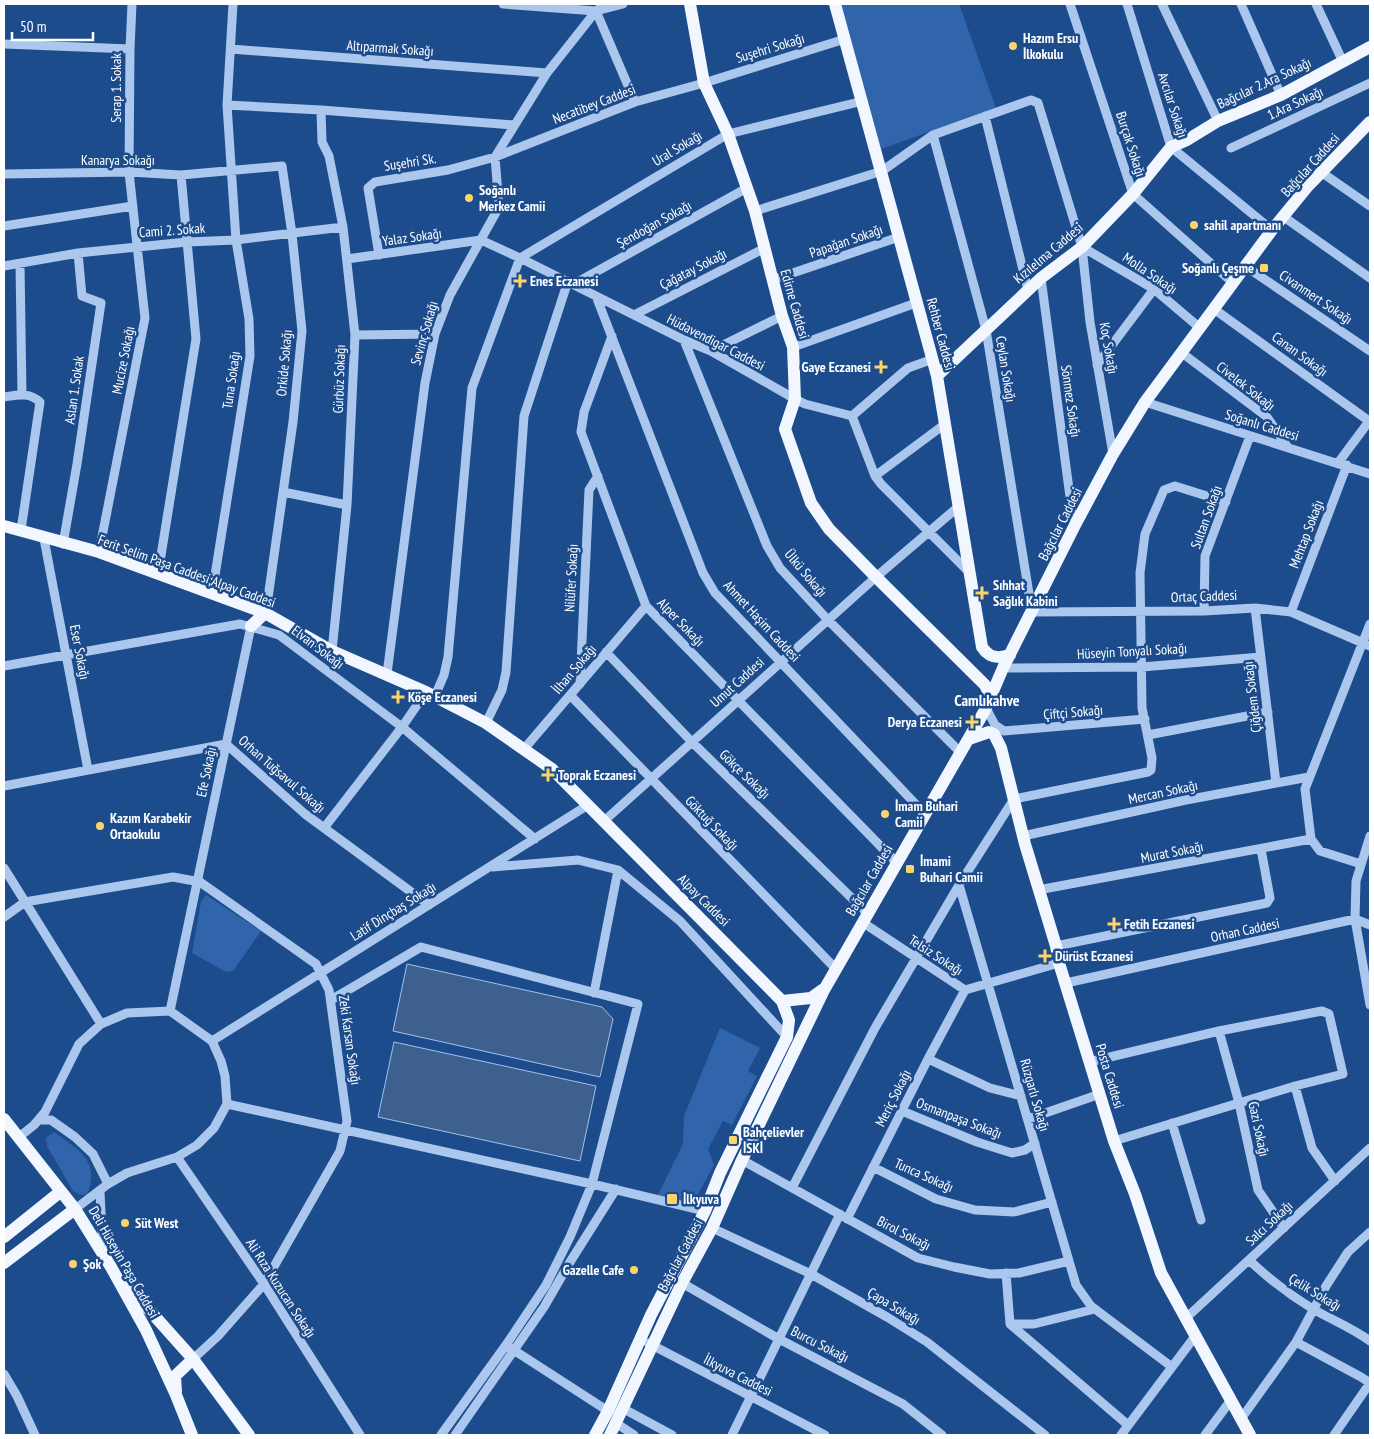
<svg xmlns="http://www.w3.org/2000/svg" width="1374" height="1439" viewBox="0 0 1374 1439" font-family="'PT Sans Narrow',sans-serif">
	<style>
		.green { fill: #3165ab }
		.water { fill: #3e608f; stroke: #9ec2ef }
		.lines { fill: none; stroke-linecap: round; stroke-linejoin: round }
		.minor { stroke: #abc7ed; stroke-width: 9 }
		.major { stroke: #f1f6ff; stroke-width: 12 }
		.poi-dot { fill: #fcd56a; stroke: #1d4c8d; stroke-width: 2 }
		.labels { text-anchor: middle; stroke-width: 5; stroke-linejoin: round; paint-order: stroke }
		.poi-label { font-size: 14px; font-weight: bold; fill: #fff; stroke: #1d4c8d; text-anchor: start }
		.street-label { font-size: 14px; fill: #fff; stroke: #1d4c8d }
		.quarter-label { font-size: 16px; font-weight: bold; fill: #fff; stroke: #1d4c8d }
	</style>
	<rect width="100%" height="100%" fill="#1d4c8d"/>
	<!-- green -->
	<path class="green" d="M840,4H959L996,108L881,149Z
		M206,895L261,931L233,971L226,972L192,953L201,902Z
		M720,1028L760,1048L748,1071L757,1076L732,1125L723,1121L708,1149L714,1165L692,1205L657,1197L683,1144L684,1116Z
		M54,1132C78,1150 101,1160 87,1194L81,1195L73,1191L47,1146L46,1138Z"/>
	<!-- water -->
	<path class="water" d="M407,964L602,1007L613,1019L600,1077L393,1031Z
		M394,1042L596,1086L580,1161L378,1117Z"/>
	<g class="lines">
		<!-- minor -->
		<path class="minor" d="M503,4L596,11L623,4
			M1070,4L1133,194L1233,283
			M1127,4L1171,147L1272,230
			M1162,4L1218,121
			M1241,4L1281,95
			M1316,4L1343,62
			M596,11L635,102
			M4,44L130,49
			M231,49L547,73
			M227,105L321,110L514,125
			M321,110L322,142L329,156L343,227L355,335L347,505L332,651
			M985,116L1028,290
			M933,135L986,330L1032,612L1204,611L1255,608L1291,612L1370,646
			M1231,148L1370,83
			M1321,172L1370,206
			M4,174L129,172L181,175L282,166L292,234L302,331L293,422L267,605L265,613
			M755,211L882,171L933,135L1031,100L1038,103L1082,247
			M1284,217L1370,278
			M4,226L133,206
			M481,240L520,258L684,340L711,351L795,399L805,404L852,416L908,368L933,359
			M1082,247L1090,322L1113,454
			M1082,247L1154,289L1200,328
			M379,255L368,188L375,182L448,170L495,157L635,102L704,83L845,39
			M347,259L481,240
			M20,264L22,395
			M4,266L78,253L187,242L236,240L343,227
			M1245,266L1370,351
			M1041,278L1074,527
			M772,280L899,237
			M574,284L747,188
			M596,296L703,573L715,593L925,814
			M1214,309L1369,421
			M634,315L765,248
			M355,335L435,334
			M612,336L584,412L581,432L646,606L896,862
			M684,340L767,546L780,568L828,620L961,753
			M793,347L916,303
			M711,351L782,316
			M1182,353L1267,417L1287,446
			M1097,365L1154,289
			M4,397C18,395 29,392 40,402L21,530
			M1145,402L1370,474
			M852,416L875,476L881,484L969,572
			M1338,463L1370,420
			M875,476L945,424
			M283,492L347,505
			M44,539L88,770
			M63,544L77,464L101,303L82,296L78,253
			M99,552L145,318L129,172L130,49L132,4
			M158,574L196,339L181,175
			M212,594L250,356L249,319L236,240L227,105L233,4
			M1255,608L1276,783
			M1204,611L1205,556L1250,436
			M1291,612L1347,465
			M606,652L691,741L867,913
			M4,666L240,624L279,635L402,727L535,839
			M1003,668L1142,667L1261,657
			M387,674L425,383L435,334L450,295L499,207L495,157L547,73L596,11L605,4
			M580,684L589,490L598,476
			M570,695L836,969
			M435,696L444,675L448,657L472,388L520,258L728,134L863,101
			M986,708L995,725L1004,731L1145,719
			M486,723L502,690L506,672L524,416L568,281
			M1148,735L1268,712
			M524,749L646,606
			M4,786L226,744L305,814L429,905
			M604,821L876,577L958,507
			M324,828L402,727L426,692
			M1023,836L1186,800L1309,777
			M1370,836L1356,881L1355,919L1370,1005
			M1361,864L1320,851L1311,839L1305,789L1370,624
			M493,867L578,860L618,870L680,921L787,1037
			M4,868L101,1024
			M959,885L1076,1285L1091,1306L1172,1367
			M1038,890L1311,839
			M4,917L25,902L173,877L200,882L316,964L329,990L347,1121L340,1151L264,1284L218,1336L193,1359
			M862,922L965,990L1059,963
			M1056,946L1267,903L1270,898L1261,849
			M1066,983L1355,919L1370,925
			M594,993L618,870
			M331,1000L421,947L638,1004L592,1184L570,1237L546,1285L506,1345L441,1435
			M170,1011L251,626
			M1219,1031L1239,1103L1258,1190L1284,1228
			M212,1041L588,805
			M928,1059L990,1088L1021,1096
			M1089,1062L1219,1031L1322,1011L1329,1014L1343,1074L1295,1086L1114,1141
			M1295,1086L1312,1148L1335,1181
			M227,1104L592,1184L705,1211
			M902,1111L977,1142L1012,1153L1025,1150L1035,1143
			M1028,1119L1100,1094
			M39,1120H51L75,1137L93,1154L108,1184
			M1172,1123L1201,1220
			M19,1137L34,1125L45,1112L79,1044L101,1024L127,1013L170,1011L212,1041L221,1061L225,1076L227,1104L214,1128L197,1145L177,1157L127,1173L108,1184L75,1209
			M177,1157L264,1284L360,1435
			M742,1160L918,1258L954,1267L990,1274L1019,1273L1069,1261
			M873,1167L936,1199L975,1210L1014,1212L1052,1202
			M792,1188L875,1028L959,885L1014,799L1148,772L1151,770L1152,758L1142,708L1140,573L1145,534L1164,490L1175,486L1226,502
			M100,1192L103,1254
			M847,1219L928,1059L965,990
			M712,1228L811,1274L887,1317L927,1342L1045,1435
			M1249,1260C1269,1279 1290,1295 1313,1309C1332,1320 1352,1328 1370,1341
			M1006,1273L1010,1324L1128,1425
			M682,1283L779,1339L903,1404L942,1435
			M1186,1318L1370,1148
			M1010,1324H1034L1095,1309
			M1296,1342L1361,1377L1370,1383
			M648,1343L825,1435
			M509,1347L608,1411
			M4,1374L17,1396L35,1435
			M624,1409L672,1435
			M1241,1419L1296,1342L1326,1286L1348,1252L1370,1232
			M616,1423L634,1435
			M455,1435L544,1307L570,1262L616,1189
			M732,1435L840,1214
			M1121,1435L1196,1335
			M1205,1435L1231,1400
			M1334,1435L1370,1383"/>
		<!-- major -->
		<path class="major" d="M690,4L704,83L728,134L755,211L782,316L793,347L795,399L785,429L811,503L829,529L876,577L985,685L991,697
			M835,4L937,376L982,647C989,658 998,659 1010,655
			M937,376L1041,278L1082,247L1133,194L1171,147L1187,140L1218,121L1281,95L1370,47
			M4,526L99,552L265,613L332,651L426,692L486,723L552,769L782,1001L789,1020L787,1037L720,1173L705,1211L651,1315L608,1411L595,1435
			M251,626L265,613
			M969,739L989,732L994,734L1001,748L1025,844L1056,946L1059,963L1114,1141L1135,1194L1161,1273L1250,1435
			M782,1001L811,998L822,990
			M4,1119L75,1209L111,1267L146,1330L176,1395L192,1435
			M4,1237L60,1192
			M4,1263L75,1209
			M126,1284L193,1359L249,1435
			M176,1392L175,1376L193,1359
			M610,1435L682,1283L712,1228L742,1160L824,990L985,710L1003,668L1074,527L1113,454L1145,402L1272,230L1308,186L1370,122"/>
	</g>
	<!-- markers -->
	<g class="poi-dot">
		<circle cx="1013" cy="46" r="5"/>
		<circle cx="469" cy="198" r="5"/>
		<circle cx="1194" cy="225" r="5"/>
		<rect x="1259" y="263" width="10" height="10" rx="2.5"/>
		<path d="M517.5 273.5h5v5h5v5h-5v5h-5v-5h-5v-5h5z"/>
		<path d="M878.5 359.5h5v5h5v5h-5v5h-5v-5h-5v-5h5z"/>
		<path d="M979.5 585.5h5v5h5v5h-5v5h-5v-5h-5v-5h5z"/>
		<path d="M395.5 689.5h5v5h5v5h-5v5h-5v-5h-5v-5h5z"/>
		<path d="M969.5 714.5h5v5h5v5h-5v5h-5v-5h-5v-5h5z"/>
		<path d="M545.5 767.5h5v5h5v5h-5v5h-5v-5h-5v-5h5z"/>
		<circle cx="885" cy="814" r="5"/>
		<circle cx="100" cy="826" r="5"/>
		<rect x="905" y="864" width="10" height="10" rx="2.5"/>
		<path d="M1111.5 916.5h5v5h5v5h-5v5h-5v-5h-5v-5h5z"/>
		<path d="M1042.5 948.5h5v5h5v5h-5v5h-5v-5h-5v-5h5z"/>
		<rect x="728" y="1135" width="10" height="10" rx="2.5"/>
		<rect x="666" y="1193" width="12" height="12" rx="2.5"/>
		<circle cx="125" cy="1223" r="5"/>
		<circle cx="73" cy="1264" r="5"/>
		<circle cx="634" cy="1270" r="5"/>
	</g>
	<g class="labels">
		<!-- poi labels -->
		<g class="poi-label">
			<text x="1023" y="43">Hazım Ersu<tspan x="1023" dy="16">İlkokulu</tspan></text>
			<text x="479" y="195">Soğanlı<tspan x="479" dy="16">Merkez Camii</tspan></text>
			<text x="1204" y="230">sahil apartmanı</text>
			<text x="1254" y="273" text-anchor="end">Soğanlı Çeşme</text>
			<text x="530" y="286">Enes Eczanesi</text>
			<text x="871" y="372" text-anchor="end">Gaye Eczanesi</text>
			<text x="993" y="590">Sıhhat<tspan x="993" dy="16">Sağlık Kabini</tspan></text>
			<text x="408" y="702">Köşe Eczanesi</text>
			<text x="962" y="727" text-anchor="end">Derya Eczanesi</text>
			<text x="558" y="780">Toprak Eczanesi</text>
			<text x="895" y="811">İmam Buhari<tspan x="895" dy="16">Camii</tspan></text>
			<text x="110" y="823">Kazım Karabekir<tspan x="110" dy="16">Ortaokulu</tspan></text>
			<text x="920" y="866">İmami<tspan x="920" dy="16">Buhari Camii</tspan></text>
			<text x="1124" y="929">Fetih Eczanesi</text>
			<text x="1055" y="961">Dürüst Eczanesi</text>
			<text x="743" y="1137">Bahçelievler<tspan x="743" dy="16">İSKİ</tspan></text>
			<text x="683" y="1204">İlkyuva</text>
			<text x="135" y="1228">Süt West</text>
			<text x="83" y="1269">Şok</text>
			<text x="624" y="1275" text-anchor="end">Gazelle Cafe</text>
		</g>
		<!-- street labels -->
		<g class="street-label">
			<text transform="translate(390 48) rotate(4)" y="5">Altıparmak Sokağı</text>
			<text transform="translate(770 48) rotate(-17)" y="5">Suşehri Sokağı</text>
			<text transform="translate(1264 83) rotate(-25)" y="5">Bağcılar 2.Ara Sokağı</text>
			<text transform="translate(116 88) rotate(-90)" y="5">Serap 1. Sokak</text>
			<text transform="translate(1295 103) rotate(-25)" y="5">1.Ara Sokağı</text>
			<text transform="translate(594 104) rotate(-21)" y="5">Necatibey Caddesi</text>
			<text transform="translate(1173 105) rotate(72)" y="5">Avcılar Sokağı</text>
			<text transform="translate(1131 144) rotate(72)" y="5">Burçak Sokağı</text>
			<text transform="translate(677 148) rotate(-31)" y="5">Ural Sokağı</text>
			<text x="118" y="165">Kanarya Sokağı</text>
			<text transform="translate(410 162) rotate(-9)" y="5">Suşehri Sk.</text>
			<text transform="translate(1310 165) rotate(-48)" y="5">Bağcılar Caddesi</text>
			<text transform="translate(654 224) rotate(-29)" y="5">Şendoğan Sokağı</text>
			<text transform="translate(172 230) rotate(-4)" y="5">Cami 2. Sokak</text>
			<text transform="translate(412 237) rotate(-8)" y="5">Yalaz Sokağı</text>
			<text transform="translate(846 241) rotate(-19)" y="5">Papağan Sokağı</text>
			<text transform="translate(1048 253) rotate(-40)" y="5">Kızılelma Caddesi</text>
			<text transform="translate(693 269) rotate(-27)" y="5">Çağatay Sokağı</text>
			<text transform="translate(1150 273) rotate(34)" y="5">Molla Sokağı</text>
			<text transform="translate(1316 297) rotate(34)" y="5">Civanmert Sokağı</text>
			<text transform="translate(795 304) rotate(74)" y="5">Edirne Caddesi</text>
			<text transform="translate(424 333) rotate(-74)" y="5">Sevinç Sokağı</text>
			<text transform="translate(941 334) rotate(75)" y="5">Rehber Caddesi</text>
			<text transform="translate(716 342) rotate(27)" y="5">Hüdavendigar Caddesi</text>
			<text transform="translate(1109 348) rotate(80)" y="5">Koç Sokağı</text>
			<text transform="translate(1300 354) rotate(36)" y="5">Canan Sokağı</text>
			<text transform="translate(123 360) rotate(-79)" y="5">Mucize Sokağı</text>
			<text transform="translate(284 363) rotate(-85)" y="5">Orkide Sokağı</text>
			<text transform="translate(1006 369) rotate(81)" y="5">Ceylan Sokağı</text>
			<text transform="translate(339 379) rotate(-88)" y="5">Gürbüz Sokağı</text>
			<text transform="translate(231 380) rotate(-82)" y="5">Tuna Sokağı</text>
			<text transform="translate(1246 386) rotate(38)" y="5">Civelek Sokağı</text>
			<text transform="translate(74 390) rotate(-82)" y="5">Aslan 1. Sokak</text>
			<text transform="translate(1071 401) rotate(82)" y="5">Sönmez Sokağı</text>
			<text transform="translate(1262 425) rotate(17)" y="5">Soğanlı Caddesi</text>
			<text transform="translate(1206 517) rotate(-70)" y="5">Sultan Sokağı</text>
			<text transform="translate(1060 524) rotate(-63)" y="5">Bağcılar Caddesi</text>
			<text transform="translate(1306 534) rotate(-69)" y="5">Mehtap Sokağı</text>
			<text transform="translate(187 571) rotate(20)" y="5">Ferit Selim Paşa Caddesi;Alpay Caddesi</text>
			<text transform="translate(806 573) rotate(50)" y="5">Ülkü Sokağı</text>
			<text transform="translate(571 578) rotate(-87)" y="5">Nilüfer Sokağı</text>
			<text transform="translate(1204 596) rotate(-2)" y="5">Ortaç Caddesi</text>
			<text transform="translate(762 621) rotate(47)" y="5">Ahmet Haşim Caddesi</text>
			<text transform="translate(681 622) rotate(46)" y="5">Alper Sokağı</text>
			<text transform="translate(318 647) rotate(37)" y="5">Elvan Sokağı</text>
			<text transform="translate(1132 651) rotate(-3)" y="5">Hüseyin Tonyalı Sokağı</text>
			<text transform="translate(80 652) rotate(79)" y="5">Eser Sokağı</text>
			<text transform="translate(574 669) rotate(-50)" y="5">İlhan Sokağı</text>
			<text transform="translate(737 682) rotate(-42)" y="5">Umut Caddesi</text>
			<text transform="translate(1252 697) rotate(-97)" y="5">Çiğdem Sokağı</text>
			<text transform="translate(1073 712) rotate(-5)" y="5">Çiftçi Sokağı</text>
			<text transform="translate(206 772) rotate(-78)" y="5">Efe Sokağı</text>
			<text transform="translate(282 774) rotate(41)" y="5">Orhan Tuğsavul Sokağı</text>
			<text transform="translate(745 774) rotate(44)" y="5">Gökçe Sokağı</text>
			<text transform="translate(1163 792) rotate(-12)" y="5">Mercan Sokağı</text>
			<text transform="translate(712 823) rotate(46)" y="5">Göktuğ Sokağı</text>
			<text transform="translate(1172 852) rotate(-11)" y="5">Murat Sokağı</text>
			<text transform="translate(869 880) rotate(-60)" y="5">Bağcılar Caddesi</text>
			<text transform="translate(704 900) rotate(45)" y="5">Alpay Caddesi</text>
			<text transform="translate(393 911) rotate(-32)" y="5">Latif Dinçbaş Sokağı</text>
			<text transform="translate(1245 930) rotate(-12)" y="5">Orhan Caddesi</text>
			<text transform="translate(936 955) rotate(33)" y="5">Telsiz Sokağı</text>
			<text transform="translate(350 1040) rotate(82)" y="5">Zeki Karsan Sokağı</text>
			<text transform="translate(1110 1076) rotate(73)" y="5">Posta Caddesi</text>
			<text transform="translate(1035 1095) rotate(74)" y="5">Rüzgarlı Sokağı</text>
			<text transform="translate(893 1098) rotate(-63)" y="5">Meriç Sokağı</text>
			<text transform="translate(959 1118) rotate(21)" y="5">Osmanpaşa Sokağı</text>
			<text transform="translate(1259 1129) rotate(78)" y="5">Gazi Sokağı</text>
			<text transform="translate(924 1175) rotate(24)" y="5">Tunca Sokağı</text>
			<text transform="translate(1269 1223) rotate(-43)" y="5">Salcı Sokağı</text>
			<text transform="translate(904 1233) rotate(27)" y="5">Birol Sokağı</text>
			<text transform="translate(680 1255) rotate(-62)" y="5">Bağcılar Caddesi</text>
			<text transform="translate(124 1262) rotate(60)" y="5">Deli Hüseyin Paşa Caddesi</text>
			<text transform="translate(281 1288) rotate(57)" y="5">Ali Rıza Kuzucan Sokağı</text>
			<text transform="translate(1315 1292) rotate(31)" y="5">Çelik Sokağı</text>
			<text transform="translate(894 1306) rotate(31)" y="5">Çapa Sokağı</text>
			<text transform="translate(820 1344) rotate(27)" y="5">Burcu Sokağı</text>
			<text transform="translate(738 1375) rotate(27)" y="5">İlkyuva Caddesi</text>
		</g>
		<!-- quarter labels -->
		<g class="quarter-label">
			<text x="987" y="706">Camlıkahve</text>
		</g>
	</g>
	<!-- border -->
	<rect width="1374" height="1439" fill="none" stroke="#ffffff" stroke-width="10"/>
	<!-- scale -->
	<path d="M12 32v8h81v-8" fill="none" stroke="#ffffff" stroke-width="2.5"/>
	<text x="20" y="32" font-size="15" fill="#ffffff" stroke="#1d4c8d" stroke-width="4" paint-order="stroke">50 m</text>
</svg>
